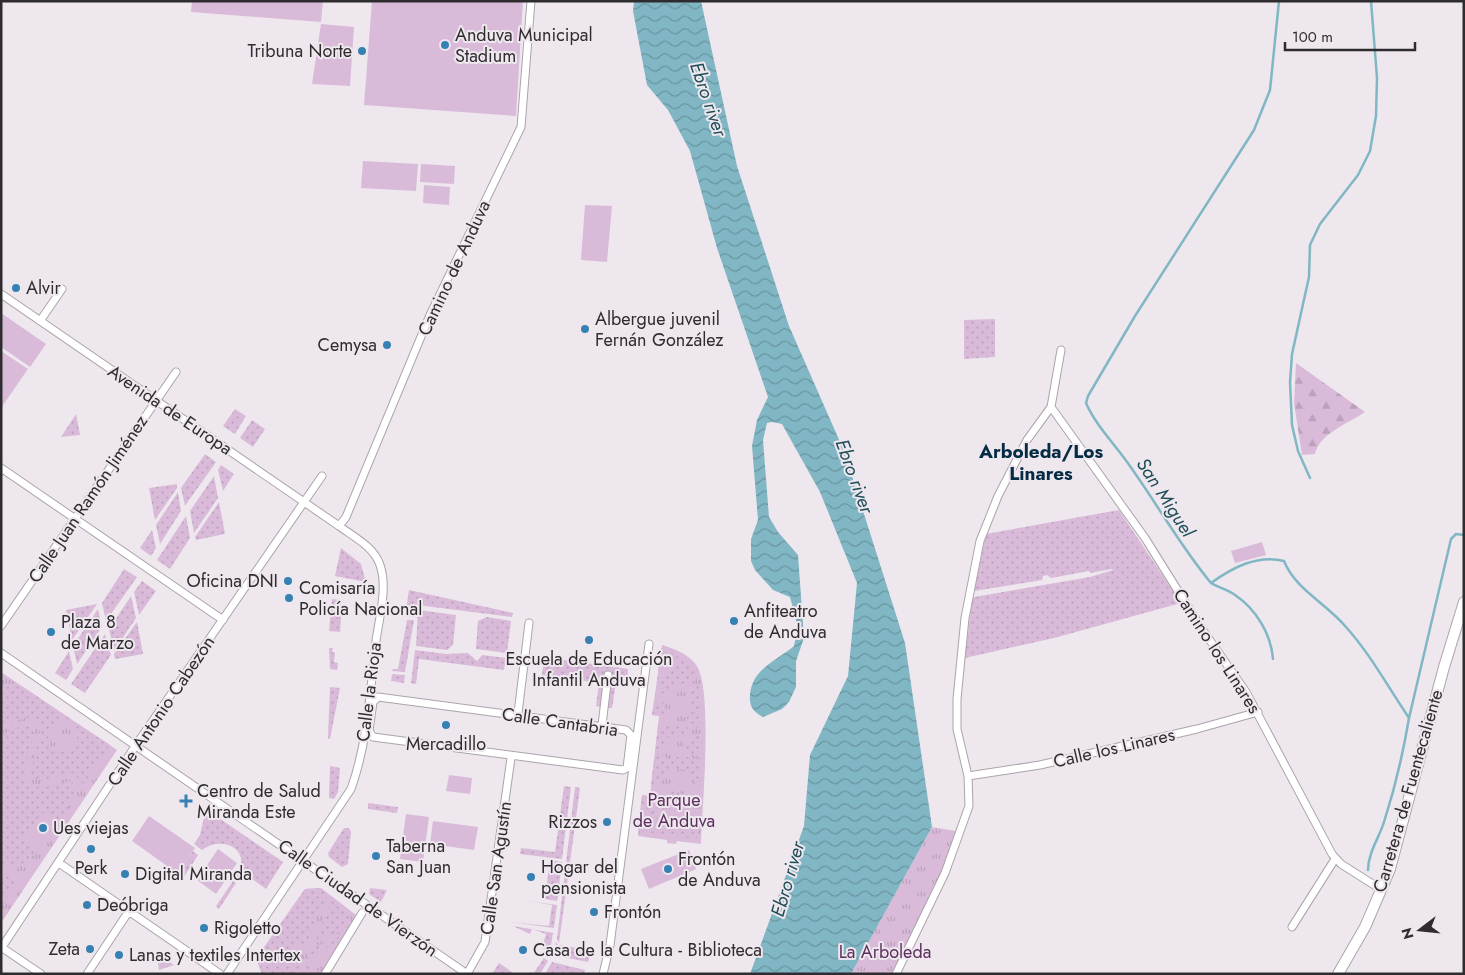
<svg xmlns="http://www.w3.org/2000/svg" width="1465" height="975" viewBox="0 0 1465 975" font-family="Jost,sans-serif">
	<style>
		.grass { fill: url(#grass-tufts) }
		.forest { fill: url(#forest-firs) }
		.garden { fill: url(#garden-dots) }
		.pitch { fill: #d9bbd9 }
		.water { fill: url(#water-waves) }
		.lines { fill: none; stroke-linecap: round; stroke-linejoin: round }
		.stream { stroke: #81b7c4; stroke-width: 2.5 }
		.street-casing { stroke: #aba4ab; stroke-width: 9 }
		.secondary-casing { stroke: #aba4ab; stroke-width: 12 }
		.street { stroke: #fff; stroke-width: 7 }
		.secondary { stroke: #fff; stroke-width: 10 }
		.poi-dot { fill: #3681b4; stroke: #eee7ee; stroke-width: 2 }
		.labels { text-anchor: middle; stroke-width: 4; stroke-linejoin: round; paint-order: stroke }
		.poi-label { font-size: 18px; fill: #2f2c2f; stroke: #eee7ee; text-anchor: start }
		.street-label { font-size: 18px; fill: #2f2c2f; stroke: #eee7ee }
		.park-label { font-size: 18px; fill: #5b305c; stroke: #eee7ee }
		.water-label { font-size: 19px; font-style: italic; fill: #1f4e59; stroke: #eee7ee }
		.neighbourhood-label { font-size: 19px; font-weight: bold; fill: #062c44; stroke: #eee7ee }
	</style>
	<defs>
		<pattern id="grass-tufts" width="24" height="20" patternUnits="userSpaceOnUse" patternTransform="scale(1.25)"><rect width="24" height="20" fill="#d9bbd9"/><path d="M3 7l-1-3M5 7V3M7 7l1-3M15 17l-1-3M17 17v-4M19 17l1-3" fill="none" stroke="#bba1bb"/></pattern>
		<pattern id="forest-firs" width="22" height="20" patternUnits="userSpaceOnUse" patternTransform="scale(1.25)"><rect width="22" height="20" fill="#d9bbd9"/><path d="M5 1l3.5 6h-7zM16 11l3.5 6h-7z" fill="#bba1bb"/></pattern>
		<pattern id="garden-dots" width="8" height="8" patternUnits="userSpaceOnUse" patternTransform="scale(1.25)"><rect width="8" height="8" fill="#d9bbd9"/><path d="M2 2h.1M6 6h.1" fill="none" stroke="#bba1bb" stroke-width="1.8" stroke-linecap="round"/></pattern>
		<pattern id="water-waves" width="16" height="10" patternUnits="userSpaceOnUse" patternTransform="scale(1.25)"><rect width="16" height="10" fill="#81b7c4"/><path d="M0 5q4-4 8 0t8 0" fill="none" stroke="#6a95a0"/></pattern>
	</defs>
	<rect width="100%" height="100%" fill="#eee7ee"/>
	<!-- grass -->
	<path class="grass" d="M662,645C675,649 689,654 697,666C713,693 702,808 701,844L677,841L676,844L667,843V840L638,836L642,795L650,796L659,716L652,715Z
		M1,672L117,750L1,923Z
		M932,827L962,832L896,974H851Z
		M321,888L356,915L322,974H262L256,959L305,889Z"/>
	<!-- forest -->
	<path class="forest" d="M1296,363L1365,412C1349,423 1319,434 1315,454L1302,455L1294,403Z"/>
	<!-- garden -->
	<path class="garden" d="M995,319V357L964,359V320Z
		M235,409L246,416L235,434L223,426Z
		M76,414L80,435L61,437Z
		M252,420L265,429L253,447L240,438Z
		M205,454L216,462L185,506L181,488Z
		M221,465L234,474L223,491L218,470Z
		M214,476L218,498L194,533L190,511Z
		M177,484V488L155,520L149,488Z
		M178,492L181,511L160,544L156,525Z
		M219,502L225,534L196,540L195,537Z
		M1119,510L1181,603L1054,638L965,658L972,600L974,597L1090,577L1113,570L1112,569L1090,573L1089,571L1051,578L1047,575L1043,576L1042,580L974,591L986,534Z
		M186,516L190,538L170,569L157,560Z
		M152,530L156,548L151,556L140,548Z
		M341,548L361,564L366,582L335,576Z
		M124,569L137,577L106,621L102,603Z
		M142,581L156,591L139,615L134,592Z
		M409,590L513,613L512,617L417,605L415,617L405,616Z
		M131,596L136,618L114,651L109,629Z
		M332,599L340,600L339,604L342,605L340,632L329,631Z
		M97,604L72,640L66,610Z
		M98,609L102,627L77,664L73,646Z
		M418,610L456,615L453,645L447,650L416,646Z
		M487,617L511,621L507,653L476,649L478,621Z
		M407,620H414L405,672L392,671L393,669H398Z
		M137,622L143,654L115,659L114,654Z
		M105,634L111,655L85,693L71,684Z
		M329,648H333L332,652L335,653L334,662L338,663L337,670L330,669Z
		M661,648L680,656L659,672H658Z
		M415,650L446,654L468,653L477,661L482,655L506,658L504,670L419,659L416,684L411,683Z
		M69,651L73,669L66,680L55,673Z
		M544,657L628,669L627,684L616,683L612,708H608L612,673L605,672L601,707L596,706L599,683L542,675Z
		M684,658L696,670L697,679L687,685L676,683L664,696L657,684V678Z
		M392,674L405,675L404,683L391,681Z
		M12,680L69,718L67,721C57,719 51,724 47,733L51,748L66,752L73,748L78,742L76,728L78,724L110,745L84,784L72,773C58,775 40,787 31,773C35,741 60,699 1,727V696Z
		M699,684L702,724L695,729L686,720L691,707L690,689Z
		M330,687L340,688L330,739L328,738Z
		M664,702L666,719L659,722V716L652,715L653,709Z
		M667,723L672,727L686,726L691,732L681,738L675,736L666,738L661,750L655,753L658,727Z
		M30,724L35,730C33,744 10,791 44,787C53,786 61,782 70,781L74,784L76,796L36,853L21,865L1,867V736L12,729Z
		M702,732L701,757L700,758L684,751V742Z
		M660,754L670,759L683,755L700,763V790C692,778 689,762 667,773L659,787L651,786L654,759Z
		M330,766L340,768L338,792L334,799L329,798Z
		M564,786L571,787L562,859L520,854L521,848L555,852Z
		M575,787L580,788L559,943L557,939Z
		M665 796a6 6 0 1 1 12 0a6 6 0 1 1-12 0Z
		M679 797a6 6 0 1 1 12 0a6 6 0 1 1-12 0Z
		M698,794L697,839L638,831L642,795L658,798L657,821C667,832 685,839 694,822C697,814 697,802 698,794Z
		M368,803L398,807L397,813L368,809Z
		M206,809L283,862L266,889L244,873L239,879L236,877C254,851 223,834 202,850L194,844L200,835Z
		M344,828H349L351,832L348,864L342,867L329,857L328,853Z
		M193,851L198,855L184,877L177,873Z
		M550,860L562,862L557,901L545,899Z
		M1,874L16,875L18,881L1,906Z
		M233,881L236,883L219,909L216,906Z
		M321,888L328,894L307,943L258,963L257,957L305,889Z
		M370,888L387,890L381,902L369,894Z
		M332,897L349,910L351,920L346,930L316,940Z
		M527,901L557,905L554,928L510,922L549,926L552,905Z
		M513,926L553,933L550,951L542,948L546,934L532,929L530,934Z
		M344,935L339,943L315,952L308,973L303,974L312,947Z
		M556,942L558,945L591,950L588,962L557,956L558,953L554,952Z
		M157,953L174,965L159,970Z
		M295,955L302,962L298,974H262L260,968Z
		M544,958L548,961L540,974H533Z
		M552,962L585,970L584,974H545Z
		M499,963L512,972L511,974H492Z"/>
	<!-- pitch -->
	<path class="pitch" d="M192,1H323L321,22L191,12Z
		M372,1H523L516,116L364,105Z
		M321,24L354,27L350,86L312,84Z
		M363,161L418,164L416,191L361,188Z
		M421,164L455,166L454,184L420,182Z
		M424,185L450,187L449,205L423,203Z
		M585,205L612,206L607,262L581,260Z
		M1,313L46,344L30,367L1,347Z
		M1,351L28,369L1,408Z
		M1262,542L1266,555L1235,563L1231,551Z
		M449,775L472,778L470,794L446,791Z
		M42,812L56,820L58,823L41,847L37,849L25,838Z
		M406,814L429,817L423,862L400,859Z
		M149,816L195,848L177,873L132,841Z
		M433,821L478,827L474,850L430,844Z
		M218,849L237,863L216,894L197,880Z
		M689,850L696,869L649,889L641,869Z"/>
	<!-- water -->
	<path class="water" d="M634,1H701L737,166L789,326L844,451L905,643L932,827L851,974H750L804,826L810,755L848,676L857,583L820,492L782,424L772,422L767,423L763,440L769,517L778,532L798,555L804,638L796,661V687L789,702L782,709L763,717C753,712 749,706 750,695C752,669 776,661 794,646L798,627L790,597L773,590L755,570L751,561V539L758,520L752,446L757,420L768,397L717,248L690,151L668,110L647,85L633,11Z"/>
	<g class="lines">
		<!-- stream -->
		<path class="stream" d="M1279,1L1270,90L1254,130L1135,316L1088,396L1086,403C1097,428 1117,446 1132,469C1159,507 1181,547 1211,583C1232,568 1257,554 1284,561C1295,589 1327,604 1346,627C1371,655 1388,687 1409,718L1451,539L1456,534L1464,535
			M1310,478L1298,451L1292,425L1290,382L1292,354L1309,277L1310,245L1320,224L1358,175L1370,151L1376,116L1377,78L1371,1
			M1211,583C1219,588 1227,589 1235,595C1256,609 1271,634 1273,659
			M1368,870C1368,853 1379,838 1384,822C1395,788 1403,754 1409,718"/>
		<!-- street casing -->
		<g class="street-casing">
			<path id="street" d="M1,294L339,526C354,537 374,547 380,565C388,588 379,618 376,641C370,690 368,742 351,789L227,974
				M40,321L62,289
				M1051,407L1145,538L1200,626L1246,692L1332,854L1341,864L1382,890
				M1,468L223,620
				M339,526L346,517L430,315L521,127L531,1
				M1,626L176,372
				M1,653L467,974
				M378,697L626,730L631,735L627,768L623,770L373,737L369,731L373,702Z
				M518,713L529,623
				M602,725L608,675
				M968,776L1040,765L1197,729L1258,712
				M59,863L220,974
				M1292,927L1335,859
				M1,947L41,974
				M2,947L136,745L322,476
				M87,974L129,911
				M325,974L362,913
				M467,974L485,942L511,758
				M603,974L610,945L649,644
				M896,974L945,873L969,806L968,776L957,729V699L965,618L980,541L998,496L1027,440L1051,407L1061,350"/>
		</g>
		<!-- secondary casing -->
		<g class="secondary-casing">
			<path id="secondary" d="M1338,974L1365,927L1390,869L1444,667L1464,602"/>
		</g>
		<!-- street -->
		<use href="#street" class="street"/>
		<!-- secondary -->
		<use href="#secondary" class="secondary"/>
	</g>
	<!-- markers -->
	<g class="poi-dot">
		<circle cx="445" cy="45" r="5"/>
		<circle cx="362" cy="51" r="5"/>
		<circle cx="16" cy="288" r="5"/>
		<circle cx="585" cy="329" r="5"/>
		<circle cx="387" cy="345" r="5"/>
		<circle cx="288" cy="581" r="5"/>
		<circle cx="289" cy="598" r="5"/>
		<circle cx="734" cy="621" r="5"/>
		<circle cx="51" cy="632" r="5"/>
		<circle cx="589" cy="640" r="5"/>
		<circle cx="446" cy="725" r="5"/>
		<path d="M183.5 793.5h5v5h5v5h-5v5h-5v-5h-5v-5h5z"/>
		<circle cx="607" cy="822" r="5"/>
		<circle cx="43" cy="828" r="5"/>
		<circle cx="91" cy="849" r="5"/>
		<circle cx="376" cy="856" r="5"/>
		<circle cx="668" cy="869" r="5"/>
		<circle cx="125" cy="874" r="5"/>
		<circle cx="531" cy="877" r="5"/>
		<circle cx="87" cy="905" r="5"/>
		<circle cx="594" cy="912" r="5"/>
		<circle cx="204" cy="928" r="5"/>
		<circle cx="90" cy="949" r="5"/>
		<circle cx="523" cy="950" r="5"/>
		<circle cx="119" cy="955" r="5"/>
	</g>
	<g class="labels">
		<!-- poi labels -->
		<g class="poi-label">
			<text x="455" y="41">Anduva Municipal<tspan x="455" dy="21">Stadium</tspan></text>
			<text x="352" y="57" text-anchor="end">Tribuna Norte</text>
			<text x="26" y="294">Alvir</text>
			<text x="595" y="325">Albergue juvenil<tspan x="595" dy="21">Fernán González</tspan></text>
			<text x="377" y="351" text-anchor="end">Cemysa</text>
			<text x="278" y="587" text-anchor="end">Oficina DNI</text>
			<text x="299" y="594">Comisaría<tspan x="299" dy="21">Policía Nacional</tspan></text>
			<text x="744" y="617">Anfiteatro<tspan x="744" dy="21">de Anduva</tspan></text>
			<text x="61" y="628">Plaza 8<tspan x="61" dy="21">de Marzo</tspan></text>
			<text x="589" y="665" text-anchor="middle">Escuela de Educación<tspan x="589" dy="21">Infantil Anduva</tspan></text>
			<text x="446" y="750" text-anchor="middle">Mercadillo</text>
			<text x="197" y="797">Centro de Salud<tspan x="197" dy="21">Miranda Este</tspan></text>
			<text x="597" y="828" text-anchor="end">Rizzos</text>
			<text x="53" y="834">Ues viejas</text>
			<text x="386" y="852">Taberna<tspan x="386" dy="21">San Juan</tspan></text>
			<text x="678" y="865">Frontón<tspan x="678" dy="21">de Anduva</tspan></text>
			<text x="541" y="873">Hogar del<tspan x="541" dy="21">pensionista</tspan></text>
			<text x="91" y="874" text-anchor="middle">Perk</text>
			<text x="135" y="880">Digital Miranda</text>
			<text x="97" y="911">Deóbriga</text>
			<text x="604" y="918">Frontón</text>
			<text x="214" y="934">Rigoletto</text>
			<text x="80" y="955" text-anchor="end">Zeta</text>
			<text x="533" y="956">Casa de la Cultura - Biblioteca</text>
			<text x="129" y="961">Lanas y textiles Intertex</text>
		</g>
		<!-- street labels -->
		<g class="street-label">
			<text transform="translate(454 268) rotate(-65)" y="6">Camino de Anduva</text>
			<text transform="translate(170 410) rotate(34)" y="6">Avenida de Europa</text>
			<text transform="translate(88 499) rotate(-56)" y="6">Calle Juan Ramón Jiménez</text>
			<text transform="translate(1217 651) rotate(57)" y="6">Camino los Linares</text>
			<text transform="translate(369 692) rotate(-83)" y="6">Calle la Rioja</text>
			<text transform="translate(161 711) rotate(-56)" y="6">Calle Antonio Cabezón</text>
			<text transform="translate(560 722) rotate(8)" y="6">Calle Cantabria</text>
			<text transform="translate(1114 748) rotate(-13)" y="6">Calle los Linares</text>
			<text transform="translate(1408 791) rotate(-74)" y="6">Carretera de Fuentecaliente</text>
			<text transform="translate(496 868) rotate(-82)" y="6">Calle San Agustín</text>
			<text transform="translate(358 898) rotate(35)" y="6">Calle Ciudad de Vierzón</text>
		</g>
		<!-- park labels -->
		<g class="park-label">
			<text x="674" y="806">Parque<tspan x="674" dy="21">de Anduva</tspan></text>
			<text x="885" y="958">La Arboleda</text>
		</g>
		<!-- water labels -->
		<g class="water-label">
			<text transform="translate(709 99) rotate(71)" y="7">Ebro river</text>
			<text transform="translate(855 476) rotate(70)" y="7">Ebro river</text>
			<text transform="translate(1166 497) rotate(57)" y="7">San Miguel</text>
			<text transform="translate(787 879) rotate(-74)" y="7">Ebro river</text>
		</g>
		<!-- neighbourhood labels -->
		<g class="neighbourhood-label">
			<text x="1041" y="458">Arboleda/Los<tspan x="1041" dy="22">Linares</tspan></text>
		</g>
	</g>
	<!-- border -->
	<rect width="1465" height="975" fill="none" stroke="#2f2c2f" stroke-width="5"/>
	<!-- north arrow -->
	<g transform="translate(1420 930) rotate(254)" stroke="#eee7ee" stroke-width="4" paint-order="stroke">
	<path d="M0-4L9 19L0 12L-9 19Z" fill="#2f2c2f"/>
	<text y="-8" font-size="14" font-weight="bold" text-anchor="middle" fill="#2f2c2f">N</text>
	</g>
	<!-- scale -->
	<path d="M1285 42v8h130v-8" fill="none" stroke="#2f2c2f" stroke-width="2.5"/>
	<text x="1292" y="42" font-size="15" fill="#2f2c2f" stroke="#eee7ee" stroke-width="4" paint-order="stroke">100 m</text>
</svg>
